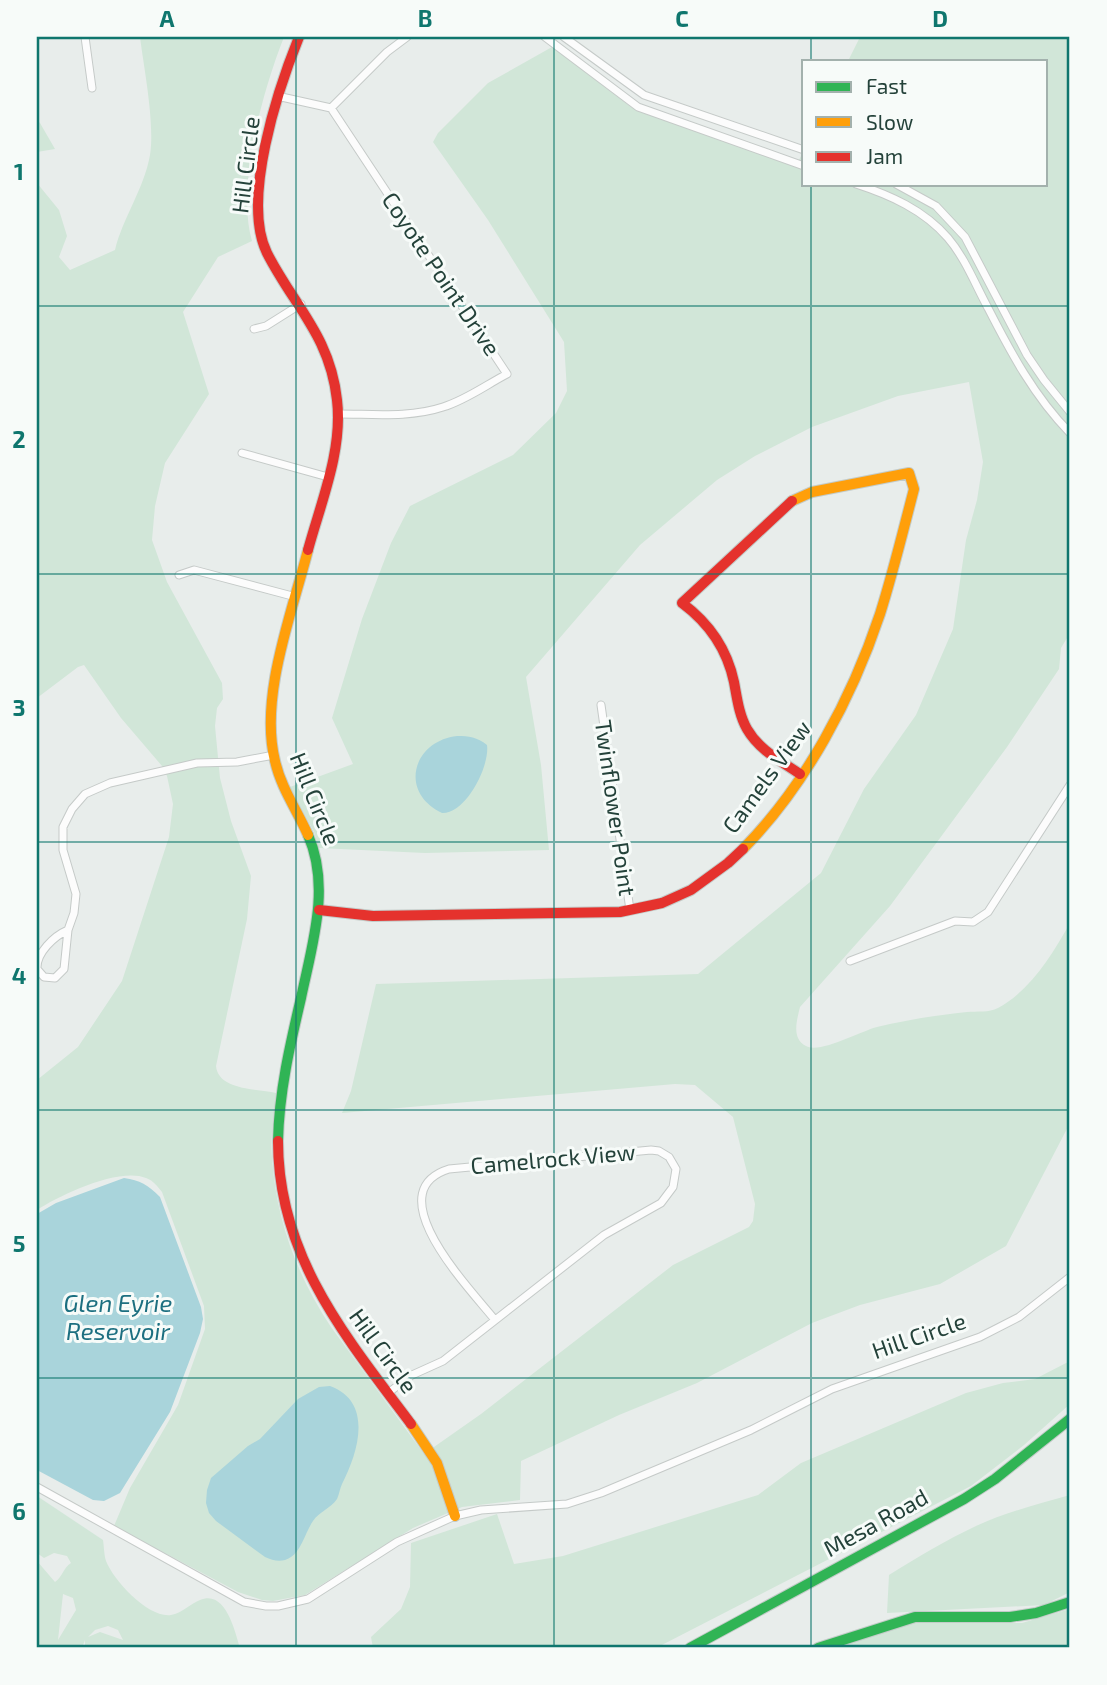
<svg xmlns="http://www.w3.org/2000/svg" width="1107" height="1685" viewBox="0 0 1107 1685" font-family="'Exo 2',sans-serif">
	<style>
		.green { fill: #d1e6d8; fill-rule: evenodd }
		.water { fill: #a9d4db }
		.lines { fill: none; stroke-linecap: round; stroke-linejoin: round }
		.street-casing { stroke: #c5cac8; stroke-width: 9 }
		.fast-casing { stroke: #c3cbc8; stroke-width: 12 }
		.slow-casing { stroke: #c3cbc8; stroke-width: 12 }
		.jam-casing { stroke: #c3cbc8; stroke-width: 12 }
		.street { stroke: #fcfcfc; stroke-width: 7 }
		.fast { stroke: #30b455; stroke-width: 10 }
		.slow { stroke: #ff9f0a; stroke-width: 10 }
		.jam { stroke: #e5322d; stroke-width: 10 }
		.grid { fill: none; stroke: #0f766e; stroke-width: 2; stroke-opacity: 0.55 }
		.labels { text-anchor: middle; stroke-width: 6; stroke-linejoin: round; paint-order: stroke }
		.street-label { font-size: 23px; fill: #24423a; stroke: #f7fbf9 }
		.water-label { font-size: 24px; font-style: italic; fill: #1c6f80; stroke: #f7fbf9 }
		.neatline { fill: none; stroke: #0f766e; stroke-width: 2.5 }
		.grid-label { font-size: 23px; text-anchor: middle; font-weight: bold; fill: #0f766e }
	</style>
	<rect width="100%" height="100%" fill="#e8edeb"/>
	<!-- green -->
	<path class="green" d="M140,37H284C263,90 236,186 252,241L218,257L183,312L209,394L165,463L155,506L152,540L167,582L222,683L223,699L217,708L215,726L220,778L231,821L251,876L247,919L216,1066C218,1090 257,1089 276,1093C274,1115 270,1137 272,1158C276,1219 297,1276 331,1327L424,1454L481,1414L673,1265L749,1227L753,1221L755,1204L733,1117L695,1085L675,1084L342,1113L351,1091L376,984L698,974L821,873L864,789L916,715L953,629L966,540L977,500L983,462L969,382L898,396L812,427L755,456L717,480L640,545L526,677L541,765L549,850L425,853L319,848L314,832L290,787L353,764L332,718L362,619L391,543L410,506L513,455L556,413L567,391L564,342L488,220L433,142L438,133L488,83L552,47L631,107L646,114L796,166L804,150V184H1046V61H848L860,37H1070V633L1061,648L1059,669L1007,747L890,906L800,1007C797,1020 791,1038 806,1046C820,1054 861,1031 877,1027C906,1020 937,1015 967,1012C977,1011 989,1013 998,1008C1031,990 1052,955 1070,923V1123L1006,1246L940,1284L860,1305L812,1323L697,1383L619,1415L521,1461L520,1500L462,1507L413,1528L305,1595L273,1601L262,1600L238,1592L114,1526L130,1488L178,1405L205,1329L204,1306L162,1192C157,1186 154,1181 146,1178C119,1167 60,1195 37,1210V1080L78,1047L122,981L169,837L173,804L167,776L162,766L121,718L84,665L78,667L37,698V183L59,210L67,236L59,257L70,270L115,250C123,217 144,189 150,155C155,123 144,69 140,37Z
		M37,120L40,123L55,149L37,152Z
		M1070,1361V1404L1024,1445L971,1486L656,1648H373L371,1637L401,1609L410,1587L411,1543L497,1514L514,1564L563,1556L758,1495L801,1463L966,1393L1003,1383L1035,1379Z
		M1070,1495V1592L1044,1605L887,1613L889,1575C918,1557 946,1540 976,1526C1006,1512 1039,1504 1070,1495Z
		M37,1496L103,1540C104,1546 104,1555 106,1561C114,1581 148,1618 171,1615C182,1613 190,1604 200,1600C226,1589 235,1632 240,1648H85V1640L82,1648H37V1561L55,1582C63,1576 63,1568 71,1563L67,1556L54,1553L44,1558L37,1553ZM63,1594L73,1598L76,1610L58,1640ZM108,1626L118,1630L123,1640L100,1632L88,1637L95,1630Z
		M1070,1609V1648H836L912,1623H1022Z"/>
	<!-- water -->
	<path class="water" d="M457,736C469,736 477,737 487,745C490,766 466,814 442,813C398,792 413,741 457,736Z
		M124,1178C140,1180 148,1185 160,1197L201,1307L203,1319L200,1333L170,1412L120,1493L104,1501L93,1500L37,1470V1214L56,1203Z
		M330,1386C374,1402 358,1453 342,1484C340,1488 339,1495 337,1499C331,1508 319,1512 313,1521C306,1531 301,1551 291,1557C282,1563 274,1561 265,1557L216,1521L209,1513L206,1503L207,1490L211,1478L248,1446L260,1439L298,1399L319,1387Z"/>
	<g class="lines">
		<!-- street casing -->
		<g class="street-casing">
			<path id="street" d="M85,37L92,88
				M545,37L638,107L804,166
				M564,37L644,95L804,150
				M277,96L331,108L507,374C486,385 466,400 443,407C410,418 373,414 339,414
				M331,108L387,52L407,37
				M856,184C890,195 924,210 948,238C965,258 975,284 988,308C1011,353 1034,396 1070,433
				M896,184L936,206L965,237L1027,355L1044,380L1070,412
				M254,329L266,326L301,304
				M242,453L328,477
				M179,575L194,570L296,597
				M601,705L630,910
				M68,930L64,969L55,978L44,977L37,969C36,953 54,936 68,930L74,913L76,894L63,850V827L72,809L85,794L110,783L197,763L237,762L274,755
				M850,961L955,921L973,922L988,912L1070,785
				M388,1393L412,1375L443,1361L604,1235L661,1203L673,1187L676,1169L669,1157L659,1151L651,1150L449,1169C375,1192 472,1291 495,1320
				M37,1487L244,1602L266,1606H278L308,1599L397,1542L455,1516L481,1510L567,1504L601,1493L751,1430L832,1389L980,1337L1019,1317L1070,1277"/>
		</g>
		<!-- fast casing -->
		<g class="fast-casing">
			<path id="fast" d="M278,1141C279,1092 290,1045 301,998C312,945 331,887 308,835
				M690,1648L964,1499L995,1479L1070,1419
				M818,1648L915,1617H1010L1036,1613L1070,1602"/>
		</g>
		<!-- slow casing -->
		<g class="slow-casing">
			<path id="slow" d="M308,835C297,810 281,788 275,761C259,697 292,613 308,550
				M743,849C806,785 852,698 880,614C893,573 903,531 914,489L909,473L812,492L792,501
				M411,1424L437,1463L455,1516"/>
		</g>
		<!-- jam casing -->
		<g class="jam-casing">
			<path id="jam" d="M299,37C278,89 241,200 267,253C294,306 330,336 337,400C343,450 321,502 308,550
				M792,501L682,603C709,623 727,649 734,682C737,698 739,715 747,729C759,750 781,761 800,774
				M319,910L373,916L620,912L662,903L691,890L728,863L743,849
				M278,1141C278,1256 345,1336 411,1424"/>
		</g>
		<!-- street -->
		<use href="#street" class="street"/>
		<!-- fast -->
		<use href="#fast" class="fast"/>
		<!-- slow -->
		<use href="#slow" class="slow"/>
		<!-- jam -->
		<use href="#jam" class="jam"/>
	</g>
	<!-- grid -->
	<path class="grid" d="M296,37V1648M554,37V1648M811,37V61M811,184V1648M37,306H1070M37,574H1070M37,842H1070M37,1110H1070M37,1378H1070"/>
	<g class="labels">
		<!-- street labels -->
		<g class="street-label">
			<text transform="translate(246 165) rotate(-83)" y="8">Hill Circle</text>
			<text transform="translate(441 274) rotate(56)" y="8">Coyote Point Drive</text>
			<text transform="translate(767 777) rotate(-54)" y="8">Camels View</text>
			<text transform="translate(315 799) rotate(68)" y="8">Hill Circle</text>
			<text transform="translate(615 808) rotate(82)" y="8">Twinflower Point</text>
			<text transform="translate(553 1159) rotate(-5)" y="8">Camelrock View</text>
			<text transform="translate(919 1336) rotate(-19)" y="8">Hill Circle</text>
			<text transform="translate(383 1351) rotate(54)" y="8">Hill Circle</text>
			<text transform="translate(876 1523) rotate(-29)" y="8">Mesa Road</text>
		</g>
		<!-- water labels -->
		<g class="water-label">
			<text x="118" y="1312">Glen Eyrie<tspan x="118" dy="28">Reservoir</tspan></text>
		</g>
	</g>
	<!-- border -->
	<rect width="1107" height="1685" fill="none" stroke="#f7fbf9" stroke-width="77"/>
	<!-- legend -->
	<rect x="802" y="60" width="245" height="126" fill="#f7fbf9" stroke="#a3b1ad" stroke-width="2"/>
	<rect x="816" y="82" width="35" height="10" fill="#30b455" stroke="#a3b1ad" stroke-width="2"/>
	<text x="866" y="94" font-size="21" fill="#24423a">Fast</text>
	<rect x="816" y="117" width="35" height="10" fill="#ff9f0a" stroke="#a3b1ad" stroke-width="2"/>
	<text x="866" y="130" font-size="21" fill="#24423a">Slow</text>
	<rect x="816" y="152" width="35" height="10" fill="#e5322d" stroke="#a3b1ad" stroke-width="2"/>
	<text x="866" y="164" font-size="21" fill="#24423a">Jam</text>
	<rect x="38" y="38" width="1030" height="1608" class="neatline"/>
	<g class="grid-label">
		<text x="167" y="27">A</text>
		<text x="425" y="27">B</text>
		<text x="682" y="27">C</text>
		<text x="940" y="27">D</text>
		<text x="19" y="180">1</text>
		<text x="19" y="448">2</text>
		<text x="19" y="716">3</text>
		<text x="19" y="984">4</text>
		<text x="19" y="1252">5</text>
		<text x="19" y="1520">6</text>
	</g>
</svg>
